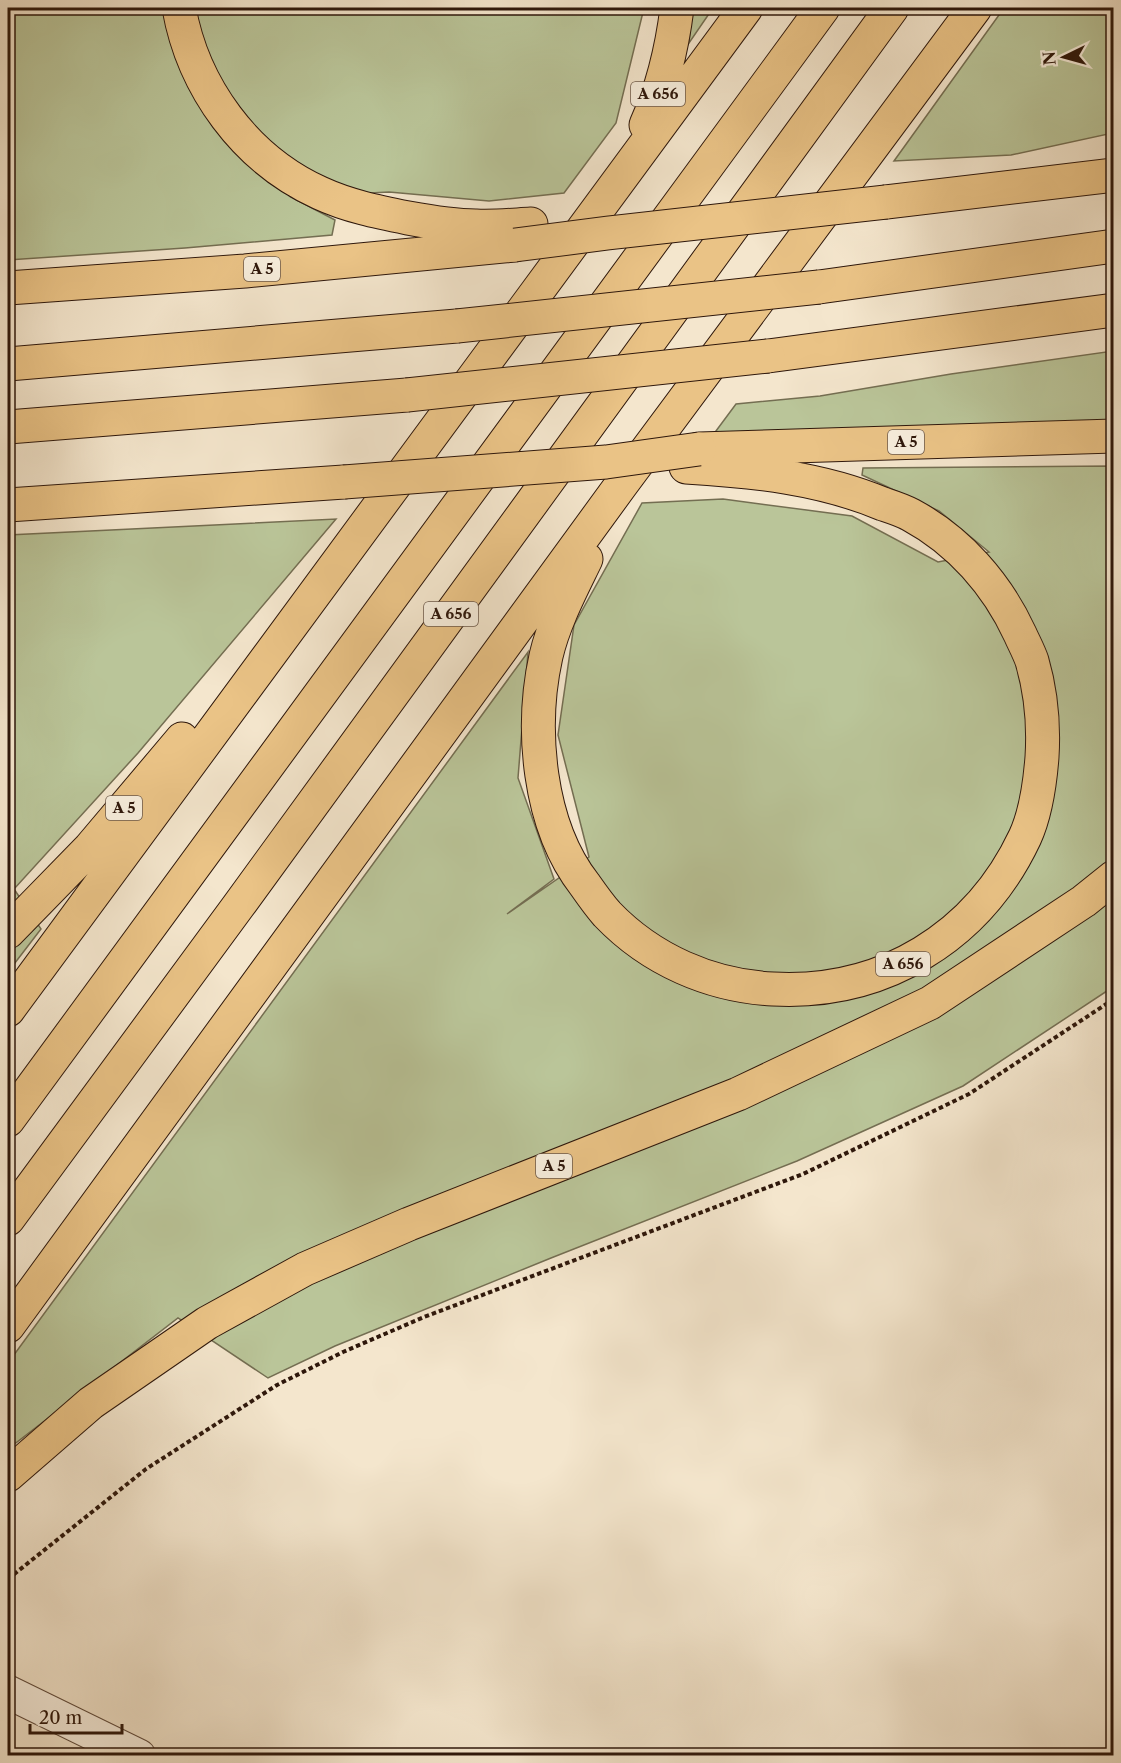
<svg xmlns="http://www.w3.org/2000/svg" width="1121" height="1763" viewBox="0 0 1121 1763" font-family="'Libre Caslon Text',serif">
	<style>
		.green { fill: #bac599; stroke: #746e52; stroke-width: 1.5 }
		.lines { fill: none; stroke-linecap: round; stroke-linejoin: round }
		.minor-casing { stroke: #604b3c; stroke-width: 35 }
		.highway-casing { stroke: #2e170b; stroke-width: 35 }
		.path { stroke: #2e170b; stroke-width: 4; stroke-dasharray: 4.5 3; stroke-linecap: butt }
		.minor { stroke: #f8efde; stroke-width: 33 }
		.highway { stroke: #eac386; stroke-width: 33 }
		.highway-bridge-casing { stroke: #2e170b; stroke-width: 35; stroke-linecap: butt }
		.highway-bridge { stroke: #eac386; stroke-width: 33 }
		.labels { text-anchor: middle; stroke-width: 6; stroke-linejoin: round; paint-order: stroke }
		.shield { fill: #f8efde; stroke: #6b584a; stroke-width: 1.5 }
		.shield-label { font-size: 15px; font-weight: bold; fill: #2e170b }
	</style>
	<rect width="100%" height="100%" fill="#f4e6cd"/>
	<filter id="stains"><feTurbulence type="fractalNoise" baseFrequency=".00333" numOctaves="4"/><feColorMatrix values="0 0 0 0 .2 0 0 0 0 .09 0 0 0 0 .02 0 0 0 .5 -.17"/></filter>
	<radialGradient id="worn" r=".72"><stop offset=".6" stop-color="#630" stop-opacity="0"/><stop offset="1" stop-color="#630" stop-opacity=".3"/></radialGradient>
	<!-- green -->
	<path class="green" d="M8,8H644L616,123L564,193L489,201L389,192L291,197L335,220L332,235L185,248L8,260Z
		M692,8H713L689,43Z
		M1004,8H1113V133L1011,155L894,161Z
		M1113,351V423L713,435L736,404L820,396L951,374Z
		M1113,466V987L963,1086L797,1161L551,1258L335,1346L268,1378L178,1318L8,1449V1363L528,652L518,778L554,879L507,914L589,857L558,735L574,625L642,503L723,499L852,516L938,562L989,552L939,511L862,475L863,468Z
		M336,519L138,753L14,889L41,929L8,972V535Z"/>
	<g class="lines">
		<!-- minor casing -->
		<g class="minor-casing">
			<path id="minor" d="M8,1692L139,1756"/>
		</g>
		<!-- highway casing -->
		<g class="highway-casing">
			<path id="highway" d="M179,8C193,87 245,159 320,193C348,206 378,212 408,218C430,222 453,226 476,226C494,227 513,225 531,224
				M646,125C663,87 672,48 677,8
				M886,202L1114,175
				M819,287L1114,246
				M8,288L245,271L515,245
				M768,356L1114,310
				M8,364L457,326
				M8,427L407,395
				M699,449L1114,436
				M8,505L344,482
				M586,559C571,590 554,622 546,656C530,728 538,825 585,885C592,895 599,905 607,914C651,960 711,986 773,989C883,995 978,937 1025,837C1036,813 1040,783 1042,757C1044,725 1041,692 1032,661C1029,652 1024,643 1020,634C997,584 959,541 911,515C902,510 892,507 883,504C821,478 753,471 686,467
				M8,932L90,848L182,739
				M8,1010L746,8
				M8,1120L823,8
				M8,1219L239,905L892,8
				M8,1326L621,485L975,8
				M8,1475L91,1403L207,1323L305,1269L409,1224L738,1094L930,1003L1084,901L1114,877"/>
		</g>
		<!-- path -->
		<path class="path" d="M8,1579L146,1469L277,1385L343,1352L424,1317L803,1174L969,1094L1114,999"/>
		<!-- minor -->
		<use href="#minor" class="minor"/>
		<!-- highway -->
		<use href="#highway" class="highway"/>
		<!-- highway-bridge casing -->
		<g class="highway-bridge-casing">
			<path id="highway-bridge" d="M515,245L608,233L886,202
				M457,326L819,287
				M407,395L768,356
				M344,482L606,462L699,449"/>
		</g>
		<!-- highway-bridge -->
		<use href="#highway-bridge" class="highway-bridge"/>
	</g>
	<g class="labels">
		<!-- shield labels -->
		<g class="shield">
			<rect x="631" y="82" width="54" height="24" rx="4.5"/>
			<rect x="244" y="257" width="36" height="24" rx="4.5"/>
			<rect x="888" y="430" width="36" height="24" rx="4.5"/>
			<rect x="424" y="602" width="54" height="24" rx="4.5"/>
			<rect x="106" y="796" width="36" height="24" rx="4.5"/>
			<rect x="876" y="952" width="54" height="24" rx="4.5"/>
			<rect x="536" y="1154" width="36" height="24" rx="4.5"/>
		</g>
		<g class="shield-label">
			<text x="658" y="99">A 656</text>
			<text x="262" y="274">A 5</text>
			<text x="906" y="447">A 5</text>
			<text x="451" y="619">A 656</text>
			<text x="124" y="813">A 5</text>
			<text x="903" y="969">A 656</text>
			<text x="554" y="1171">A 5</text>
		</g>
	</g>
	<!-- margin -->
	<rect width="1121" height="1763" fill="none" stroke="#f4e6cd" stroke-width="30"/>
	<rect x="9" y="9" width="1103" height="1745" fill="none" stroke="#2e170b" stroke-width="3"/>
	<rect x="15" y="15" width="1091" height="1733" fill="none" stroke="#2e170b" stroke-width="1.5"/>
	<!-- north arrow -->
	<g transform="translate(1064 57) rotate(265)" stroke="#f8efde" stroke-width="4.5" paint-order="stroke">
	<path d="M0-4.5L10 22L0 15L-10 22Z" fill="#2e170b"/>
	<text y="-9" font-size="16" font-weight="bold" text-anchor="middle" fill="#2e170b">N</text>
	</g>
	<!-- scale -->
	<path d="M30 1724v9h92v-9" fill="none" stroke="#2e170b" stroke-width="3"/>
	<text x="39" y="1724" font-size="18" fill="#2e170b" stroke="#f8efde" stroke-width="4.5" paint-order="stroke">20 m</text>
	<rect width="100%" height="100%" filter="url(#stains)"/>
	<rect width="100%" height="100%" fill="url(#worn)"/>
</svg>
